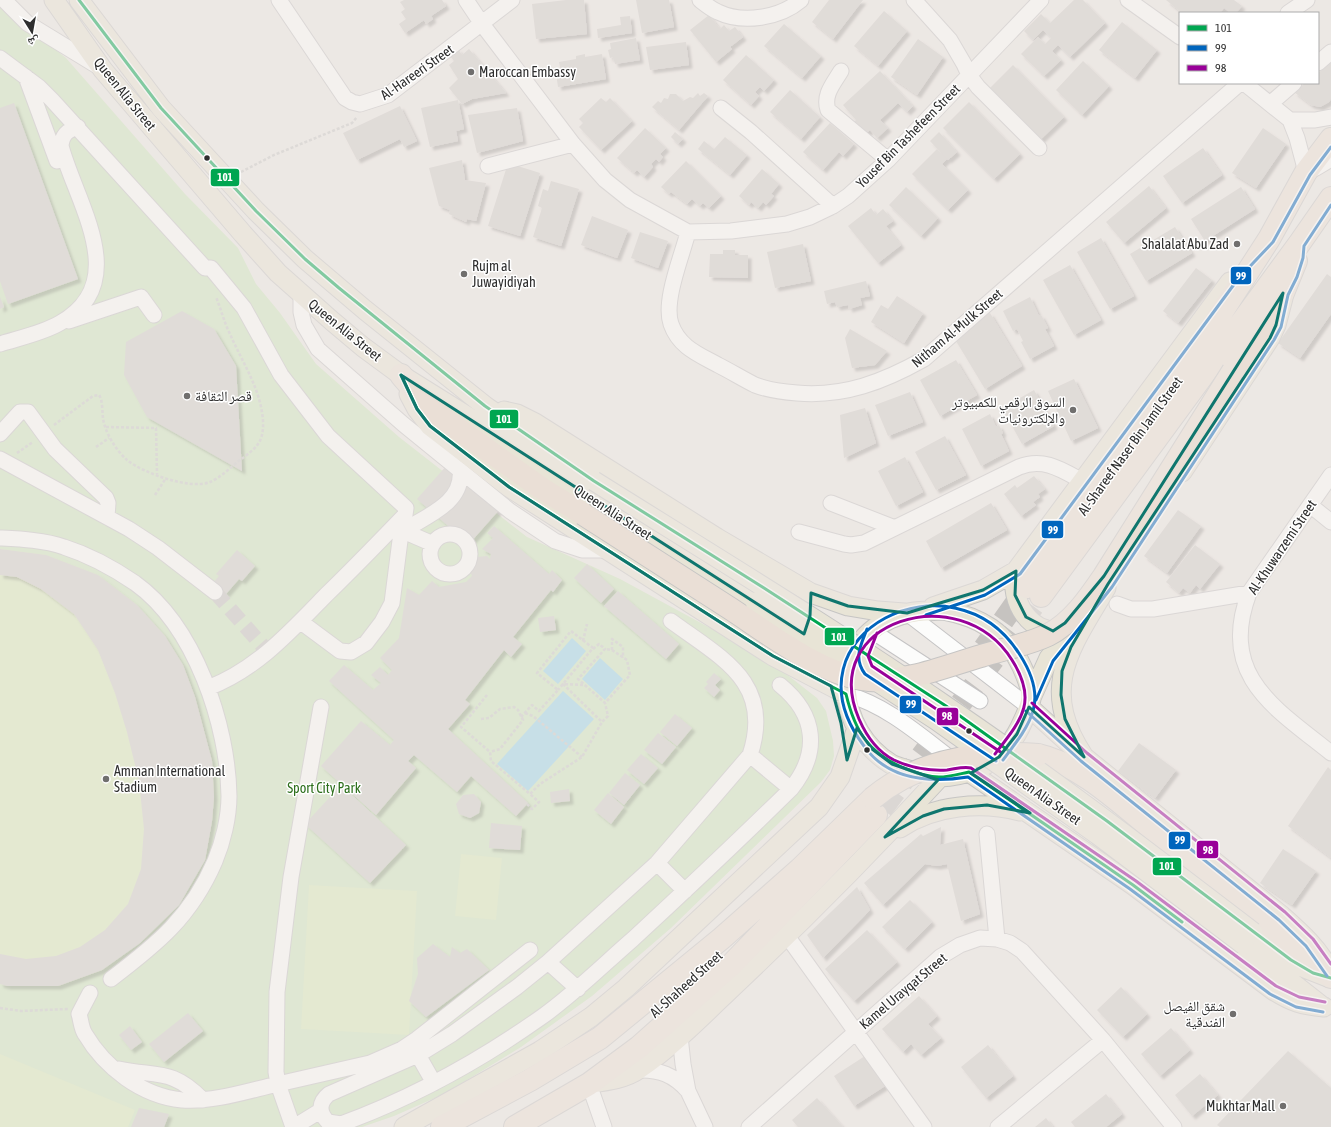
<svg xmlns="http://www.w3.org/2000/svg" width="1331" height="1127" viewBox="0 0 1331 1127" font-family="'Asap Condensed','Noto Naskh Arabic',sans-serif">
	<style>
		.green { fill: #cee6be }
		.pitch { fill: #d9eabb }
		.water { fill: #99d6ec }
		.building { fill: #d1cecb; filter: url(#shadow) }
		.lines { fill: none; stroke-linecap: round; stroke-linejoin: round }
		.minor-tunnel { stroke: #c6c3c0; stroke-width: 15; stroke-dasharray: 15 8; stroke-linecap: butt }
		.highway-tunnel { stroke: #c6c3c0; stroke-width: 22; stroke-dasharray: 22 11; stroke-linecap: butt }
		.minor-casing { stroke: #c5c4c5; stroke-width: 17 }
		.major-casing { stroke: #c6c5c4; stroke-width: 21 }
		.highway-casing { stroke: #c6c5c4; stroke-width: 24 }
		.path { stroke: #c9c9c8; stroke-width: 2.5; stroke-dasharray: 3 2; stroke-linecap: butt }
		.minor { stroke: #fcfcfb; stroke-width: 15 }
		.major { stroke: #e8e4d6; stroke-width: 19 }
		.highway { stroke: #eadfd6; stroke-width: 22 }
		.major-bridge-casing { stroke: #c6c5c4; stroke-width: 21; stroke-linecap: butt }
		.highway-bridge-casing { stroke: #c6c5c4; stroke-width: 24; stroke-linecap: butt }
		.major-bridge { stroke: #e8e4d6; stroke-width: 19 }
		.highway-bridge { stroke: #eadfd6; stroke-width: 22 }
		.bus-1-casing { stroke: #fff; stroke-width: 6 }
		.bus-2-casing { stroke: #fff; stroke-width: 6 }
		.bus-3-casing { stroke: #fff; stroke-width: 6 }
		.bus-1 { stroke: #00a651; stroke-width: 3 }
		.bus-2 { stroke: #0065bd; stroke-width: 3 }
		.bus-3 { stroke: #909; stroke-width: 3 }
		.marked { fill: none; stroke: #0f766e; stroke-width: 3; stroke-linejoin: round }
		.poi-dot { fill: #706f6e; stroke: #fff; stroke-width: 1.5 }
		.bus-dot { fill: #2e2e2e; stroke: #fff; stroke-width: 1.5 }
		.labels { text-anchor: middle; stroke-width: 3; stroke-linejoin: round; paint-order: stroke }
		.street-label { font-size: 14px; fill: #2e2e2e; stroke: #fff }
		.poi-label { font-size: 14px; fill: #2e2e2e; stroke: #fff; text-anchor: start }
		.park-label { font-size: 14px; fill: #2c6e1b; stroke: #fff }
		.line-badge { stroke: #fff; stroke-width: 1.5 }
		.badge-label { font-size: 11px; text-anchor: middle; font-weight: bold; fill: #fff }
	</style>
	<defs>
		<filter id="shadow"><feDropShadow dx="3.5" dy="3.5" stdDeviation="1" flood-color="#0004"/></filter>
	</defs>
	<rect width="100%" height="100%" fill="#ece8e4"/>
	<!-- green -->
	<path class="green" d="M0,6L66,58L185,194L238,248L256,284L280,313L316,364L399,437L527,537L620,579L767,659L817,698L826,711L833,741L834,756L830,770L821,782L671,928L592,996L521,1047L444,1094L394,1116L362,1127H0Z"/>
	<!-- pitch -->
	<path class="pitch" d="M0,549L46,555L98,575L137,605L165,636L183,665L195,697L212,761L214,797L212,821L205,860L102,970L58,986H7L0,984Z
		M461,854L502,858L496,920L455,916Z
		M309,885L417,891L409,1035L301,1029Z
		M0,1054L135,1110L128,1127H0Z"/>
	<!-- water -->
	<path class="water" d="M572,638L586,651L558,684L543,671Z
		M600,658L623,679L605,700L582,679Z
		M563,691L594,719L528,791L497,764Z"/>
	<!-- building -->
	<path class="building" d="M404,0H442L446,6L431,16L433,19L426,24L424,20L405,33L399,24L406,19L401,12L405,9L400,2Z
		M566,0H584L587,34L536,39L532,4Z
		M636,0H669L674,27L642,33Z
		M829,0H863L833,39L812,22Z
		M1074,0H1083L1105,23L1070,57L1058,45L1052,51L1061,60L1044,76L1021,54L1038,37L1045,44L1051,38L1043,30L1033,40L1024,31L1041,14L1050,23Z
		M1166,0H1234L1242,6L1236,13H1231L1224,8L1220,13H1182Z
		M884,11L907,31L878,66L854,46Z
		M709,15L720,29L724,25L729,31L735,27L743,37L730,47L732,49L716,62L690,30Z
		M630,16L632,33L598,38L597,29L621,25L620,17Z
		M1122,22L1157,50L1135,78L1099,50Z
		M784,24L821,56L802,78L764,46Z
		M636,38L640,60L615,64L613,57L610,58L608,50L611,49L610,43Z
		M918,39L943,57L917,95L891,77Z
		M686,42L689,65L650,70L646,47Z
		M458,49L462,55L469,49L506,93L472,99L462,104L449,88L458,79L449,65L454,61L450,56Z
		M585,54V57L602,54L606,79L558,87L556,73L561,72L559,62L576,59V56Z
		M746,55L774,80L764,91L760,87L755,92L759,96L751,105L723,80Z
		M1083,61L1109,86L1082,115L1056,90Z
		M1331,63V99L1329,102L1320,107L1311,105L1294,92L1305,83H1318V73Z
		M1013,65L1064,117L1038,142L987,91Z
		M880,71L913,106L907,112L898,103L880,120L888,128L877,138L870,130L863,136L852,124L856,120L843,105Z
		M790,90L820,117L801,139L770,112Z
		M698,93L700,96L704,93L708,96L679,130L652,107L658,101L661,103L664,98L668,99L670,94H676L683,101L690,97L693,98Z
		M601,98L606,102L610,98L632,121L601,150L579,127L583,123L579,119Z
		M458,100L464,129L456,131L458,141L430,147L421,108Z
		M969,102L1020,154L994,179L943,128Z
		M14,103L78,279L8,304L0,281V108Z
		M400,106L417,141L404,147L400,139L357,160L343,133Z
		M517,108L523,141L477,153L468,115Z
		M830,123L854,144L843,156L839,152L823,170L803,152Z
		M645,128L666,148L660,154L663,157L659,162L656,159L651,164L653,167L644,177L637,170L634,173L617,158Z
		M1263,128L1286,144L1256,188L1232,173Z
		M675,132L683,139L678,144L671,137Z
		M939,132L957,152L948,160L930,141Z
		M725,137L747,155L730,175L698,149L704,141L714,149Z
		M1203,148L1222,175L1182,203L1163,176Z
		M937,149L947,159L942,164L968,190L948,210L912,174Z
		M462,160L465,180L486,183L476,221L467,219L466,222L449,214L450,210L439,206L429,168Z
		M686,161L721,196L709,208L703,203L700,206L692,199L687,204L671,192L669,194L661,187Z
		M508,163L540,173L520,236L488,226Z
		M762,169L779,184L771,194L774,196L766,205L763,202L758,208L751,202L749,205L739,196Z
		M551,181L579,189L561,246L533,237L542,208L538,206L543,189L548,191Z
		M1149,186L1166,208L1124,243L1106,222Z
		M906,187L938,218L921,236L889,205Z
		M1241,187L1255,209L1205,241L1191,219Z
		M871,208L876,215L883,209L893,221L886,226L901,245L878,263L848,226Z
		M592,216L628,230L617,258L581,245Z
		M1175,227L1192,253L1146,281L1130,254Z
		M640,232L668,241L658,268L631,258Z
		M1101,238L1134,296L1110,309L1077,252Z
		M803,244L811,281L775,288L767,252Z
		M723,250H735V255H748V278L709,277L710,254H723Z
		M1070,265L1101,320L1074,335L1043,280Z
		M1196,268L1212,280L1178,323L1163,311Z
		M1327,274L1331,277V314L1300,358L1278,343Z
		M866,281L870,296L860,298L862,305L849,309L848,305L837,307L835,302L827,304L824,291Z
		M897,296L923,313L904,343L871,322L881,305L888,309Z
		M0,297L4,307L0,309Z
		M1030,297L1039,316L1041,315L1048,328L1045,329L1054,346L1030,359L1021,342L1023,341L1017,329L1013,331L1003,311Z
		M182,311L214,329L236,366L242,471L147,417L124,375L126,342Z
		M990,313L1022,366L985,389L953,336Z
		M850,329L887,351L875,365L852,368L845,338Z
		M956,360L977,395L940,416L920,380Z
		M1074,379L1098,428L1071,441L1048,391Z
		M1034,390L1054,426L1022,444L1002,408Z
		M910,392L923,422L888,436L875,405Z
		M865,408L876,443L844,458L840,415Z
		M990,414L996,427L999,425L1003,433L1001,434L1009,451L981,466L962,429Z
		M945,436L966,475L936,490L915,452Z
		M905,457L923,492L896,506L878,471Z
		M447,465L499,510L469,544L417,499Z
		M1034,476L1045,489L1038,494L1040,497L1033,502L1036,505L1021,516L1004,494L1015,485L1017,488Z
		M991,503L1007,530L941,568L926,541Z
		M1178,510L1201,526L1167,573L1144,556Z
		M494,526L549,574L552,570L562,580L553,592L551,590L513,637L522,644L511,657L504,650L465,700L470,704L448,729L528,803L516,816L471,776L457,792L414,755L408,761L416,768L376,815L321,766L361,721L390,745L394,740L329,681L344,665L373,690L381,683L371,675L380,667L388,675L392,670L380,658L399,638L407,588L419,595L432,581L439,587L466,582L472,576L470,570L477,557L487,556L490,559L491,554L482,549L493,538L487,533Z
		M1195,545L1220,564L1200,589L1196,585L1190,593L1183,588L1179,593L1166,582Z
		M0,549L46,555L98,575L137,605L165,636L183,665L195,697L212,761L214,797L212,821L205,860L179,905L140,943L102,970L58,986H7L0,984V954L26,959L56,956L80,947L105,930L128,904L141,869L144,829L139,781L127,732L115,693L98,650L74,614L41,589L17,577L0,575Z
		M237,550L255,566L242,581L239,579L226,594L213,583L219,576L216,574Z
		M587,564L614,589L601,603L574,578Z
		M618,591L679,644L666,659L604,606Z
		M554,616L556,630L540,632L538,618Z
		M714,673L721,679L715,685L720,690L714,697L704,688L708,684L706,682Z
		M675,714L692,728L677,746L660,732Z
		M658,733L676,747L662,764L644,750Z
		M1139,743L1176,770L1155,798L1118,771Z
		M641,754L658,768L644,784L627,770Z
		M1328,767L1331,770V858L1288,826Z
		M625,773L640,785L624,805L609,793Z
		M341,785L406,845L370,883L305,824Z
		M569,789L570,801L551,803L550,792Z
		M608,793L624,807L611,824L594,810Z
		M474,794L481,802L479,813L470,818L459,814L456,804L463,795Z
		M491,823L522,826L520,850L489,848Z
		M941,827L940,845L963,839L980,914L961,921L947,864L937,866L925,864L883,905L864,883L921,834L923,836Z
		M1283,849L1316,871L1292,905L1260,883Z
		M857,887L870,910L823,958L807,935Z
		M910,900L932,922L905,949L882,927Z
		M867,930L897,962L854,1001L825,969Z
		M433,944L450,957L452,947L460,953L467,949L489,970L426,1017L409,1001L418,974L417,958Z
		M1121,987L1147,1014L1123,1037L1097,1010Z
		M919,996L937,1016L928,1024L941,1038L921,1055L911,1044L903,1052L882,1029Z
		M188,1013L203,1031L164,1062L149,1044Z
		M130,1026L142,1042L131,1050L119,1035Z
		M1171,1028L1190,1050L1160,1076L1141,1054Z
		M988,1045L1013,1076L986,1098L961,1067Z
		M1288,1051L1331,1088V1127H1220L1217,1125Z
		M865,1056L885,1086L854,1106L834,1076Z
		M1200,1074L1218,1095L1192,1116L1175,1095Z
		M1106,1094L1122,1114L1106,1127H1075L1071,1122Z
		M817,1098L843,1127H798L792,1120Z
		M139,1108L169,1114L164,1127H131Z
		M1046,1118L1053,1127H1035Z"/>
	<g class="lines">
		<!-- minor-tunnel -->
		<path class="minor-tunnel" d="M215,592L268,652"/>
		<!-- highway-tunnel -->
		<path class="highway-tunnel" d="M984,648L1027,587
			M882,809L1041,596"/>
		<!-- minor casing -->
		<g class="minor-casing">
			<path id="minor" d="M4,0L27,23L99,67
				M279,0L345,98L352,102L360,104L388,95L512,0
				M466,0L482,24L573,144L605,180L630,200L688,232L731,231L787,224L810,217L833,206L848,196L888,160L1041,0
				M700,0C705,4 711,9 718,12C743,24 780,18 801,0
				M914,0L950,40L964,64L969,75L978,87L1039,148
				M1128,0L1180,37
				M1288,13L1307,0
				M0,58L39,87L52,100L205,268H211L244,308L281,375L328,436L406,508L405,515C379,542 353,569 326,595C290,632 257,669 208,688
				M1318,63L1331,52
				M841,71C833,84 823,95 828,110L888,160
				M26,77L57,161
				M1244,83L1290,120L1297,138L1306,172L1316,168L1331,159
				M1271,103L1294,83
				M721,108L751,132L833,206
				M1290,120H1315L1331,117
				M488,166L573,144
				M688,232C682,256 663,301 671,324C679,347 698,354 718,365C730,371 743,379 755,385C768,390 784,392 797,393C844,397 883,382 924,359L1240,83
				M301,294V312L304,325L318,349L403,424L510,511L555,541L582,550H606
				M69,321L141,297L154,315
				M0,344C19,338 43,333 60,323C133,282 76,203 61,146C62,135 67,130 78,127
				M0,434L20,412H28L55,449L106,498L108,503L107,517
				M0,459L129,529L158,548L215,592
				M1331,475L1249,593C1218,676 1275,708 1331,753
				M831,503L895,528
				M1310,505L1331,522
				M403,531C426,516 464,503 460,470
				M403,531L433,544
				M799,532L844,544L851,545L864,543L1019,467C1044,457 1062,470 1084,482
				M430 554a20 20 0 1 1 40 0a20 20 0 1 1-40 0Z
				M0,538C20,539 44,540 64,547C89,555 113,568 135,583C195,626 228,725 229,796C229,817 223,842 215,861C191,917 157,944 111,979
				M1117,604L1131,609H1153L1249,593
				M907,613L1029,707
				M671,621C721,658 774,682 750,755L657,863L548,962L517,987L452,1034L418,1055L329,1094C319,1102 318,1112 328,1122L341,1124C412,1098 481,1060 543,1016C575,993 603,965 633,939C686,890 739,840 791,789C820,753 817,715 780,685
				M301,622L340,651L351,652L366,643L382,622L392,603L403,517
				M869,639L872,631L980,701
				M846,694C889,706 923,738 958,764
				M750,755L791,789
				M987,834L997,939
				M657,863L685,891
				M787,936L924,1127
				M548,962L578,989
				M90,993L79,1014C81,1020 81,1028 85,1034C105,1068 142,1096 182,1100C215,1102 247,1091 278,1084C309,1077 340,1070 370,1063L402,1049L417,1039L530,950
				M680,1036L683,1064L688,1091L705,1127
				M418,1055L434,1083
				M119,1069C157,1077 172,1068 203,1100
				M638,1070C659,1069 674,1075 688,1091
				M589,1084L604,1127
				M293,1127L278,1084L276,1072L277,992L291,877L321,707
				M294,1127L320,1111
				M749,1127L940,957L960,945L980,938L997,939L1010,943L1022,951L1103,1040L1174,1127
				M998,1127L1103,1040"/>
		</g>
		<!-- major casing -->
		<g class="major-casing">
			<path id="major" d="M54,0L103,70L243,234L278,273L332,321L363,347L401,375L502,438L588,496L755,602
				M79,0L161,108L256,211L305,259L365,310L485,406L594,481
				M409,394L417,409L430,426L509,487L773,656L846,694
				M504,411L517,414L535,423L717,538L811,593L848,606L878,611L904,613
				M1182,472L1270,338L1276,325L1283,298
				M1016,571C1009,602 1030,636 1065,631
				M933,607L983,590L1016,571L1230,282
				M943,610C980,617 1006,632 1022,667C1026,676 1032,689 1031,699C1030,707 1026,714 1023,721C1007,758 980,775 940,777C929,777 919,773 908,770C903,768 896,767 891,764C837,731 826,649 890,619C907,611 924,611 943,610Z
				M1031,698L1049,658L1075,626
				M1029,707L1084,757L1282,916C1301,933 1318,948 1330,971
				M1084,757C1038,688 1070,649 1106,588
				M969,772L1133,885L1273,990C1292,1002 1302,1005 1324,1007
				M900,828C934,805 981,801 1020,811
				M1253,932L1302,967L1330,978
				M1244,945L1323,1007
				M590,1083C606,1081 625,1079 639,1069C676,1044 708,1010 741,979C810,914 876,847 940,777
				M404,1127L540,1051L591,1017L626,988L819,807L840,777L857,728"/>
		</g>
		<!-- highway casing -->
		<g class="highway-casing">
			<path id="highway" d="M1233,371L1283,293L1296,261
				M401,375L430,409L541,488L583,514
				M1027,587L1156,414L1269,239L1306,172L1331,139
				M1041,596L1299,244L1331,198
				M1038,755C1083,765 1125,808 1161,836C1218,882 1276,927 1331,977
				M442,1127L530,1080L600,1038L722,938L800,869L873,798
				M515,1127L589,1084L639,1047L731,965L876,815"/>
		</g>
		<!-- path -->
		<path class="path" d="M241,172L274,155L352,123L357,117
			M54,425L93,396L99,395C103,401 102,411 103,418C105,433 116,450 127,460C143,473 190,490 210,482C220,478 231,467 240,460C256,448 264,443 263,421C261,389 242,362 230,334C224,322 221,309 216,297
			M106,427L156,428L157,474
			M96,447L109,438
			M17,453L33,442
			M155,495L166,478
			M583,641L587,624
			M593,649L599,644L605,649L578,679L605,703L630,675L627,660L612,650L605,649
			M612,650V639L623,647V658
			M583,685L563,684L602,722L608,716L605,703
			M487,695L461,727L490,752L491,761L530,794L540,784L582,757L602,722
			M525,713L533,716L582,757
			M521,717L532,705L539,711L558,690L537,673L571,631L593,648L558,690
			M481,719L489,718L500,709L514,707L518,710L523,720L500,749L490,752
			M527,804L532,809L539,802L530,794
			M0,1008L21,1011L68,1009"/>
		<!-- minor -->
		<use href="#minor" class="minor"/>
		<!-- major -->
		<use href="#major" class="major"/>
		<!-- highway -->
		<use href="#highway" class="highway"/>
		<!-- major-bridge casing -->
		<g class="major-bridge-casing">
			<path id="major-bridge" d="M594,481C712,555 831,627 946,706C1051,777 1152,855 1253,932
				M755,602L936,720L1098,835L1244,945"/>
		</g>
		<!-- highway-bridge casing -->
		<g class="highway-bridge-casing">
			<path id="highway-bridge" d="M583,514C632,546 682,577 731,609C769,634 823,676 869,680C906,683 946,666 981,656C1003,649 1027,645 1048,635C1072,623 1089,598 1104,576L1233,371
				M873,798C920,759 980,751 1038,755"/>
		</g>
		<!-- major-bridge -->
		<use href="#major-bridge" class="major-bridge"/>
		<!-- highway-bridge -->
		<use href="#highway-bridge" class="highway-bridge"/>
		<!-- bus-1 casing -->
		<g class="bus-1-casing">
			<path id="bus-1" d="M79,0L161,108L256,211L305,259L339,288L485,406L594,481L764,588L946,706L1107,821L1291,960L1313,973L1331,978
				M401,375L417,409L430,426L509,487L773,656L846,694C855,732 869,754 906,769C916,773 928,777 939,777C949,777 959,774 969,772L1133,885L1182,922"/>
		</g>
		<!-- bus-2 casing -->
		<g class="bus-2-casing">
			<path id="bus-2" d="M926,615L985,595L1020,574L1238,279L1273,242L1310,175L1331,147
				M867,629C861,645 853,658 865,674L996,761
				M1036,700L1053,661L1112,587L1274,340L1281,327L1288,295L1297,277L1303,258L1304,246L1331,205
				M1026,711L1081,761L1279,920L1306,946L1327,976
				M1003,760C1032,722 1049,700 1020,655C954,548 779,633 864,746C888,780 930,783 968,777L1130,889L1270,994L1296,1007L1323,1012"/>
		</g>
		<!-- bus-3 casing -->
		<g class="bus-3-casing">
			<path id="bus-3" d="M877,633L868,656L872,666L1002,753
				M1032,703L1087,753L1285,912L1313,939L1331,964
				M995,754C1022,719 1038,701 1012,660C960,577 817,621 859,719C866,735 878,752 894,760C911,768 929,771 947,770C955,769 964,766 971,768L1136,881L1276,986L1299,997L1325,1002"/>
		</g>
		<!-- bus-1 -->
		<use href="#bus-1" class="bus-1"/>
		<!-- bus-2 -->
		<use href="#bus-2" class="bus-2"/>
		<!-- bus-3 -->
		<use href="#bus-3" class="bus-3"/>
	</g>
	<!-- marked area -->
	<path d="M0 0H1331V1127H0ZM1283,293L1276,325L1270,338L1108,584L1071,647L1062,671L1061,695L1065,719L1084,757L1029,707L1017,734L999,757L971,773L1030,813L987,805L944,809L923,816L885,837L938,780L892,764L872,749L857,728L847,760L841,723L831,686L773,656L509,487L430,426L417,409L401,375L804,634L810,616L811,593L848,606L907,613L983,590L1016,571L1015,595L1026,617L1053,631L1065,623L1104,576Z" fill="#ece8e4" fill-opacity=".55" fill-rule="evenodd"/>
	<path class="marked" d="M1283,293L1276,325L1270,338L1108,584L1071,647L1062,671L1061,695L1065,719L1084,757L1029,707L1017,734L999,757L971,773L1030,813L987,805L944,809L923,816L885,837L938,780L892,764L872,749L857,728L847,760L841,723L831,686L773,656L509,487L430,426L417,409L401,375L804,634L810,616L811,593L848,606L907,613L983,590L1016,571L1015,595L1026,617L1053,631L1065,623L1104,576Z"/>
	<!-- markers -->
	<g class="poi-dot">
		<circle cx="471" cy="72" r="4"/>
		<circle cx="1237" cy="244" r="4"/>
		<circle cx="464" cy="274" r="4"/>
		<circle cx="187" cy="396" r="4"/>
		<circle cx="1073" cy="410" r="4"/>
		<circle cx="106" cy="779" r="4"/>
		<circle cx="1233" cy="1014" r="4"/>
		<circle cx="1283" cy="1106" r="4"/>
	</g>
	<g class="bus-dot">
		<circle cx="207" cy="158" r="3.5"/>
		<circle cx="969" cy="731" r="3.5"/>
		<circle cx="867" cy="750" r="3.5"/>
	</g>
	<g class="labels">
		<!-- street labels -->
		<g class="street-label">
			<text transform="translate(417 72) rotate(-35)" y="5">Al-Hareeri Street</text>
			<text transform="translate(125 94) rotate(51)" y="5">Queen Alia Street</text>
			<text transform="translate(908 136) rotate(-45)" y="5">Yousef Bin Tashefeen Street</text>
			<text transform="translate(957 328) rotate(-40)" y="5">Nitham Al-Mulk Street</text>
			<text transform="translate(345 330) rotate(39)" y="5">Queen Alia Street</text>
			<text transform="translate(1130 446) rotate(-54)" y="5">Al-Shareef Naser Bin Jamil Street</text>
			<text transform="translate(613 512) rotate(33)" y="5">Queen Alia Street</text>
			<text transform="translate(1282 547) rotate(-56)" y="5">Al-Khuwarzemi Street</text>
			<text transform="translate(1043 796) rotate(35)" y="5">Queen Alia Street</text>
			<text transform="translate(686 984) rotate(-42)" y="5">Al-Shaheed Street</text>
			<text transform="translate(903 991) rotate(-40)" y="5">Kamel Urayqat Street</text>
		</g>
		<!-- poi labels -->
		<g class="poi-label">
			<text x="479" y="77">Maroccan Embassy</text>
			<text x="1229" y="249" text-anchor="end">Shalalat Abu Zad</text>
			<text x="472" y="271">Rujm al<tspan x="472" dy="16">Juwayidiyah</tspan></text>
			<text x="195" y="401">قصر الثقافة</text>
			<text x="1065" y="407" text-anchor="end">السوق الرقمي للكمبيوتر<tspan x="1065" dy="16">والإلكترونيات</tspan></text>
			<text x="114" y="776">Amman International<tspan x="114" dy="16">Stadium</tspan></text>
			<text x="1225" y="1011" text-anchor="end">شقق الفيصل<tspan x="1225" dy="16">الفندقية</tspan></text>
			<text x="1275" y="1111" text-anchor="end">Mukhtar Mall</text>
		</g>
		<!-- park labels -->
		<g class="park-label">
			<text x="324" y="793">Sport City Park</text>
		</g>
	</g>
	<g class="line-badge">
		<rect x="210" y="168" width="30" height="19" rx="4" fill="#00a651"/>
		<rect x="1230" y="266" width="22" height="19" rx="4" fill="#0065bd"/>
		<rect x="489" y="409" width="30" height="20" rx="4" fill="#00a651"/>
		<rect x="1041" y="520" width="23" height="19" rx="4" fill="#0065bd"/>
		<rect x="824" y="627" width="31" height="19" rx="4" fill="#00a651"/>
		<rect x="899" y="695" width="23" height="19" rx="4" fill="#0065bd"/>
		<rect x="936" y="707" width="23" height="19" rx="4" fill="#909"/>
		<rect x="1168" y="831" width="23" height="19" rx="4" fill="#0065bd"/>
		<rect x="1196" y="840" width="23" height="19" rx="4" fill="#909"/>
		<rect x="1152" y="857" width="30" height="19" rx="4" fill="#00a651"/>
	</g>
	<g class="badge-label">
		<text x="225" y="181">101</text>
		<text x="1241" y="280">99</text>
		<text x="504" y="423">101</text>
		<text x="1053" y="534">99</text>
		<text x="839" y="641">101</text>
		<text x="911" y="708">99</text>
		<text x="947" y="720">98</text>
		<text x="1180" y="844">99</text>
		<text x="1208" y="854">98</text>
		<text x="1167" y="870">101</text>
	</g>
	<!-- legend -->
	<rect x="1179" y="12" width="140" height="72" fill="#ffffff" stroke="#ababab"/>
	<rect x="1187" y="25" width="20" height="6" fill="#00a651" stroke="#ababab"/>
	<text x="1215" y="32" font-size="12" fill="#2e2e2e">101</text>
	<rect x="1187" y="45" width="20" height="6" fill="#0065bd" stroke="#ababab"/>
	<text x="1215" y="52" font-size="12" fill="#2e2e2e">99</text>
	<rect x="1187" y="65" width="20" height="6" fill="#990099" stroke="#ababab"/>
	<text x="1215" y="72" font-size="12" fill="#2e2e2e">98</text>
	<!-- north arrow -->
	<g transform="translate(32 32) rotate(169)" stroke="#ffffff" stroke-width="3" paint-order="stroke">
	<path d="M0-3L7 15L0 10L-7 15Z" fill="#2e2e2e"/>
	<text y="-6" font-size="11" font-weight="bold" text-anchor="middle" fill="#2e2e2e">ش</text>
	</g>
</svg>
